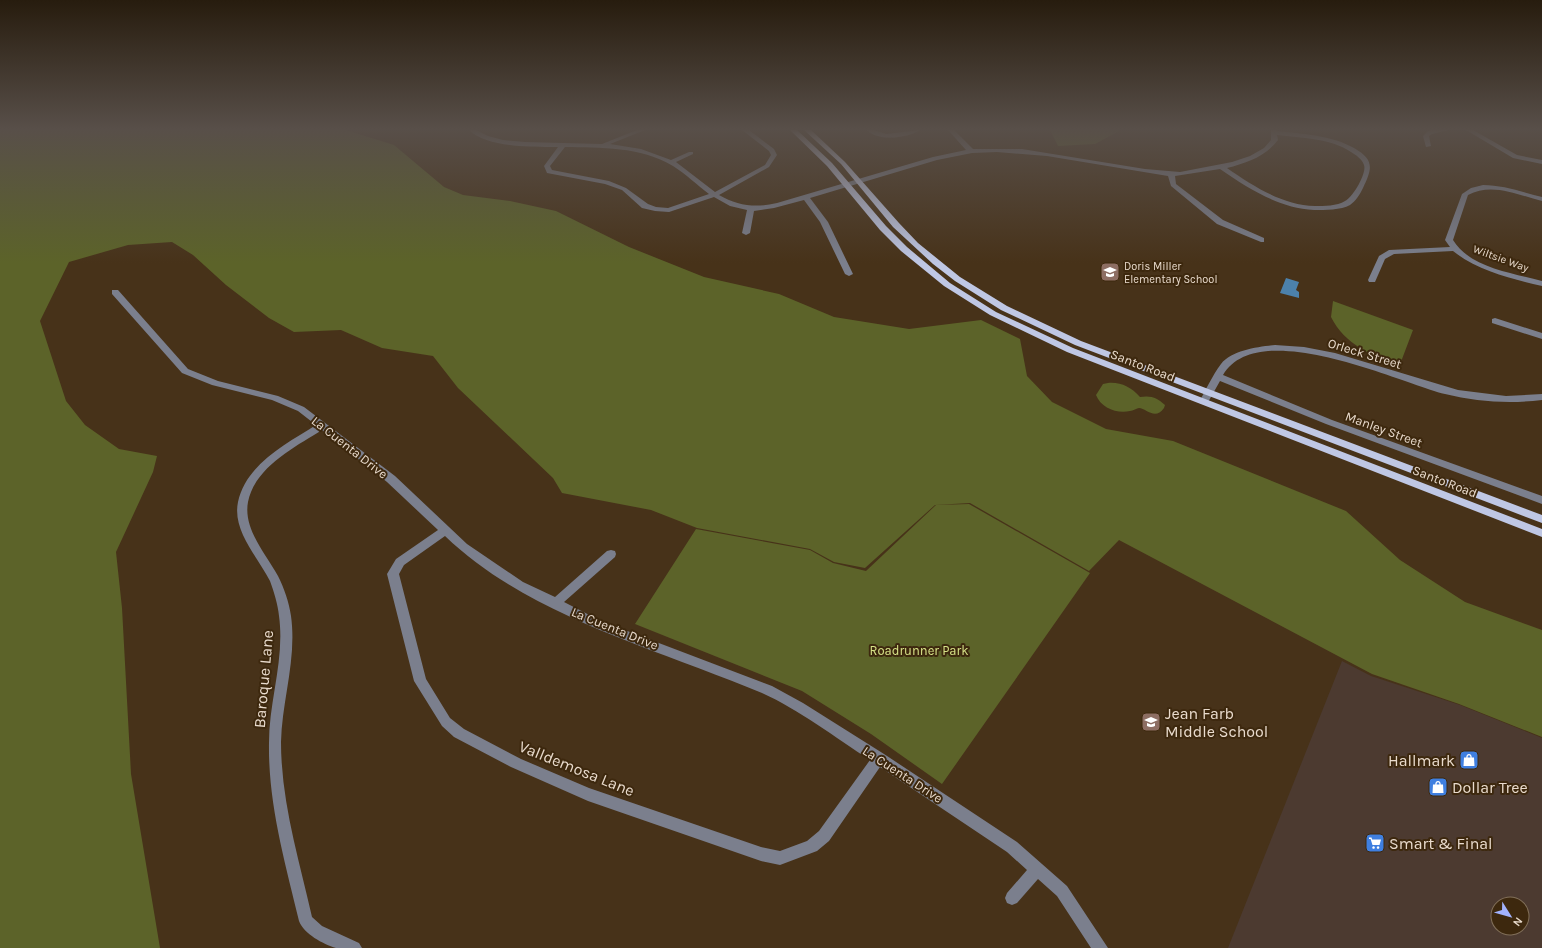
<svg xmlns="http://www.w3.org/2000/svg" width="1542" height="948" viewBox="0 0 1542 948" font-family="Karla,sans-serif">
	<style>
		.commercial { fill: #4c3a30; fill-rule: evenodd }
		.green { fill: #5c6329 }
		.water { fill: #4c81ab }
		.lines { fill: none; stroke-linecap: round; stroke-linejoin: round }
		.minor { fill: #7b7f8d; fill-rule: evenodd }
		.major { fill: #bfc7e4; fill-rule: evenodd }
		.labels { text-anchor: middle; stroke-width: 4; stroke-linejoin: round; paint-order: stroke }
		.far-street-label { font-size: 11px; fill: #e9dbcd; stroke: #3d280e }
		.far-poi-label { font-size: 11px; fill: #e9dbcd; stroke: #3d280e; text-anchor: start }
		.street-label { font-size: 13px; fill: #e9dbcd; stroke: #3d280e }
		.park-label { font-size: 13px; fill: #d7e388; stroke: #3d280e }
		.near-street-label { font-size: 16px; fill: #e9dbcd; stroke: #3d280e }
		.near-poi-label { font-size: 16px; fill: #e9dbcd; stroke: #3d280e; text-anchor: start }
	</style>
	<rect width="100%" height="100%" fill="#473219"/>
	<!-- commercial -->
	<path class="commercial" d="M1342,661L1371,676L1460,705L1542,738V948H1228ZM1498,904H1522V928H1498Z"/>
	<!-- green -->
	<path class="green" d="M0,130H346L394,145L444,187L463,195L510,201L556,211L629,247L704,277L779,294L834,317L909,329L981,320L1020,339L1027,376L1052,402L1106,429L1173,441L1346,511L1400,560L1465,602L1542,630V737L1459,704L1372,674L1119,540L1089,571L970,503L935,505L865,568L834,562L810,549L697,528L651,510L562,493L553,478L458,388L433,356L382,348L341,330L294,332L269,318L226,285L193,255L172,242L128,245L69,262L40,321L66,401L85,425L119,449L157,456L153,472L116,552L122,608L131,774L160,948H0Z
		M1050,130H1121L1095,144L1058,146Z
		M1333,301L1413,330L1399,367C1372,355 1345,345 1331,317Z
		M1108,383C1121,382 1131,387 1140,397C1151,395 1158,398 1165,405L1164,408C1155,421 1146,408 1139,408C1137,408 1133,411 1130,411C1117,414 1101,408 1096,395L1103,384Z
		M969,504L1090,573L942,784L871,734L802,691L635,624L696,529L810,550L833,563L866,571L936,505Z"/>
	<!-- water -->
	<path class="water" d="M1286,278L1299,282L1296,290L1299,292V298L1280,293Z"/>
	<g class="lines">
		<!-- minor -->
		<path class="minor" d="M469,130H476L488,136L503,140L525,142L602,144L637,130H645L610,144L641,149L671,160L689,152H693V154L676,162L715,192L765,165L771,155L769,151L742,130H749L774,149L777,155L769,167L719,195C738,206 756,208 777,203L933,157L966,150L948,130H954L973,149H1022L1145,169L1180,172L1232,162L1250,156L1264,148L1271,140V130H1277V131C1303,134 1331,135 1354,148C1375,160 1372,169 1363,188C1360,194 1356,201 1350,205C1341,210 1325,210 1314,210C1279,208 1249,189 1220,169L1175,176L1176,184L1223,220L1264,238V242H1261L1217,224L1171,186L1168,176L1047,156L997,152L972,153L937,160L810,198L828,222L853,274L849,276L845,274L820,222L804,200L774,208L754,211L750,233L746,235L742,233L747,210L730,206L714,197L669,212L655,211L642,208L622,190L605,184L547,173L544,166L558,147C534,147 487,148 469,130ZM1277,135C1302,138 1330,138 1351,152C1356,155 1362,159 1364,165C1367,173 1353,197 1345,201C1337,206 1324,206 1315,206C1282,205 1253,186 1227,168C1246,163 1265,157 1278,140ZM565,147C601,148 640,146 673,166C686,174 697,185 709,194L668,208L656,207L648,204L626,188L609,181L552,170L550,166Z
			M867,130H874L886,134L920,130C909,138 877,142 867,130Z
			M1432,130H1448L1432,134L1429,136L1431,146L1426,147L1423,136L1428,131Z
			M1466,130H1473L1517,155L1542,160V164L1513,158Z
			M1483,185C1503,185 1522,192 1542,197V201C1518,195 1492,182 1468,195L1453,240C1470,268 1513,273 1542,281V286C1512,279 1478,271 1453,251L1394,254L1385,259L1375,282H1369L1368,280L1379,256L1389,250L1450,247L1445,240L1462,194L1471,188Z
			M112,290H118L188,369L218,381L278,396L304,407L395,476L467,544L523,582L555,597L607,551L611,550L615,551L616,554L615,557L564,602L601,621L772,686L803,703L884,754L1017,842L1067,886L1108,948H1091L1057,896L1038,879L1017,903L1012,905L1007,903L1005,898L1007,893L1027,870L1007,852L880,767L829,841L817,851L780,865L761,861L588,801L511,767L454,737L442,726L414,681L387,574L396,559L438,530L387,482L322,430C295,447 255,467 248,502C243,529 266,554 278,576C284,588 289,602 291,616C297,659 282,700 281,742C281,802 299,859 312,917L322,926L359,943L362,948C354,948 344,948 336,948C323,944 304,934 299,921C285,862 268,804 269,743C269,700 285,659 279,616C278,605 274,592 270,581C258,557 232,531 238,502C246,464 286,444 316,425L298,411L272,400L212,385L182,373L112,294ZM445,536C528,616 657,649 762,693C798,709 836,738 870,760L819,831L807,841L780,851L761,847L589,788L521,759L464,729L450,718L426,679L399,574L404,565Z
			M1495,318L1542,333V339L1492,323V319Z
			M1275,345L1304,347L1335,353L1458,390L1506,396L1542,394V400C1510,404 1477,402 1445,394C1396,381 1258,316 1223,375L1332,420L1542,496V504L1326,424L1220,381L1207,404H1201L1199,402C1206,390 1212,376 1221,364C1232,350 1258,347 1275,345Z"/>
		<!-- major -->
		<path class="major" d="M790,130H797L832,163L886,226L907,247L950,283L996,312L1073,348L1542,529V537L1067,352L990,315L944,286L901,251L880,230L827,166Z
			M804,130H811L845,162L899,223L918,243L960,277L1007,306L1081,341L1542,515V523L1075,345L1001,310L955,281L933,264L893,227L841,164Z"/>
	</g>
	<!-- sky -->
	<linearGradient id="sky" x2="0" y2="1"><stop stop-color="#271c0e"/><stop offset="0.49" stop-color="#584f49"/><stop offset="1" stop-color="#584f49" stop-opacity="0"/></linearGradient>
	<rect width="1542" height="263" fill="url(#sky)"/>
	<!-- icons -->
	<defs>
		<g id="school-square" transform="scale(1)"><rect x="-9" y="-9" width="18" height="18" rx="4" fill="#8d6e63" stroke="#3d280e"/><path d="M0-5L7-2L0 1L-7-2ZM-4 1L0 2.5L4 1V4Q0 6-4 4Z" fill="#fff"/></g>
		<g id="shop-square" transform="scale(1)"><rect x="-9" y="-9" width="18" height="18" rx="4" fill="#3f7fe0" stroke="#3d280e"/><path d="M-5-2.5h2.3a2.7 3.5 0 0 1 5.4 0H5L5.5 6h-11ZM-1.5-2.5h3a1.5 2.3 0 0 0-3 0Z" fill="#fff"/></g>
		<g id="supermarket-square" transform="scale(1)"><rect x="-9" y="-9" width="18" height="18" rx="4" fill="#3f7fe0" stroke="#3d280e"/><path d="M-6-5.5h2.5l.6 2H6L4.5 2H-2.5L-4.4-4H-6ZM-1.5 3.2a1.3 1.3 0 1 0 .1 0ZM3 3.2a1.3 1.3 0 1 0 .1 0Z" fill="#fff"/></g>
	</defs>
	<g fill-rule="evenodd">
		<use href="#school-square" x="1110" y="272"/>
		<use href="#school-square" x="1151" y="722"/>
		<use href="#shop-square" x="1469" y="760"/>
		<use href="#shop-square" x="1438" y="787"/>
		<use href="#supermarket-square" x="1375" y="843"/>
	</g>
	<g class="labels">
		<!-- far-street labels -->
		<g class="far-street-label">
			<text transform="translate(1501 258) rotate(20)" y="4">Wiltsie Way</text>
		</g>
		<!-- far-poi labels -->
		<g class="far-poi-label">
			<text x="1124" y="270">Doris Miller<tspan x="1124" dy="13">Elementary School</tspan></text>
		</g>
		<!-- street labels -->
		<g class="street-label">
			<text transform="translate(1365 353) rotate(17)" y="5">Orleck Street</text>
			<text transform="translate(1143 365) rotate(21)" y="5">Santo Road</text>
			<text transform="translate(1384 429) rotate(20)" y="5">Manley Street</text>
			<text transform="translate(350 447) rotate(38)" y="5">La Cuenta Drive</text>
			<text transform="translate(1445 481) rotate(21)" y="5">Santo Road</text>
			<text transform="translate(615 628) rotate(22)" y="5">La Cuenta Drive</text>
			<text transform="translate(903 774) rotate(33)" y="5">La Cuenta Drive</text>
		</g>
		<!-- park labels -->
		<g class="park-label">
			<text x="919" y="655">Roadrunner Park</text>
		</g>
		<!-- near-street labels -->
		<g class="near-street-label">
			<text transform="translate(263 679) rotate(-85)" y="6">Baroque Lane</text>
			<text transform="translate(577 768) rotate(22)" y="6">Valldemosa Lane</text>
		</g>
		<!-- near-poi labels -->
		<g class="near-poi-label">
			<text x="1165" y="719">Jean Farb<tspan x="1165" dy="18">Middle School</tspan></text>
			<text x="1455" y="766" text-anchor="end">Hallmark</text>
			<text x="1452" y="793">Dollar Tree</text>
			<text x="1389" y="849">Smart &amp; Final</text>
		</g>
	</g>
	<!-- north arrow -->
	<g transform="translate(1510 916) rotate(127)"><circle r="19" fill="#3d280e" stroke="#82705a"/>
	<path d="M0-3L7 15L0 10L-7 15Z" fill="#a2b2fd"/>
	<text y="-6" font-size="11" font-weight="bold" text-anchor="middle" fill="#e9dbcd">N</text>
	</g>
</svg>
